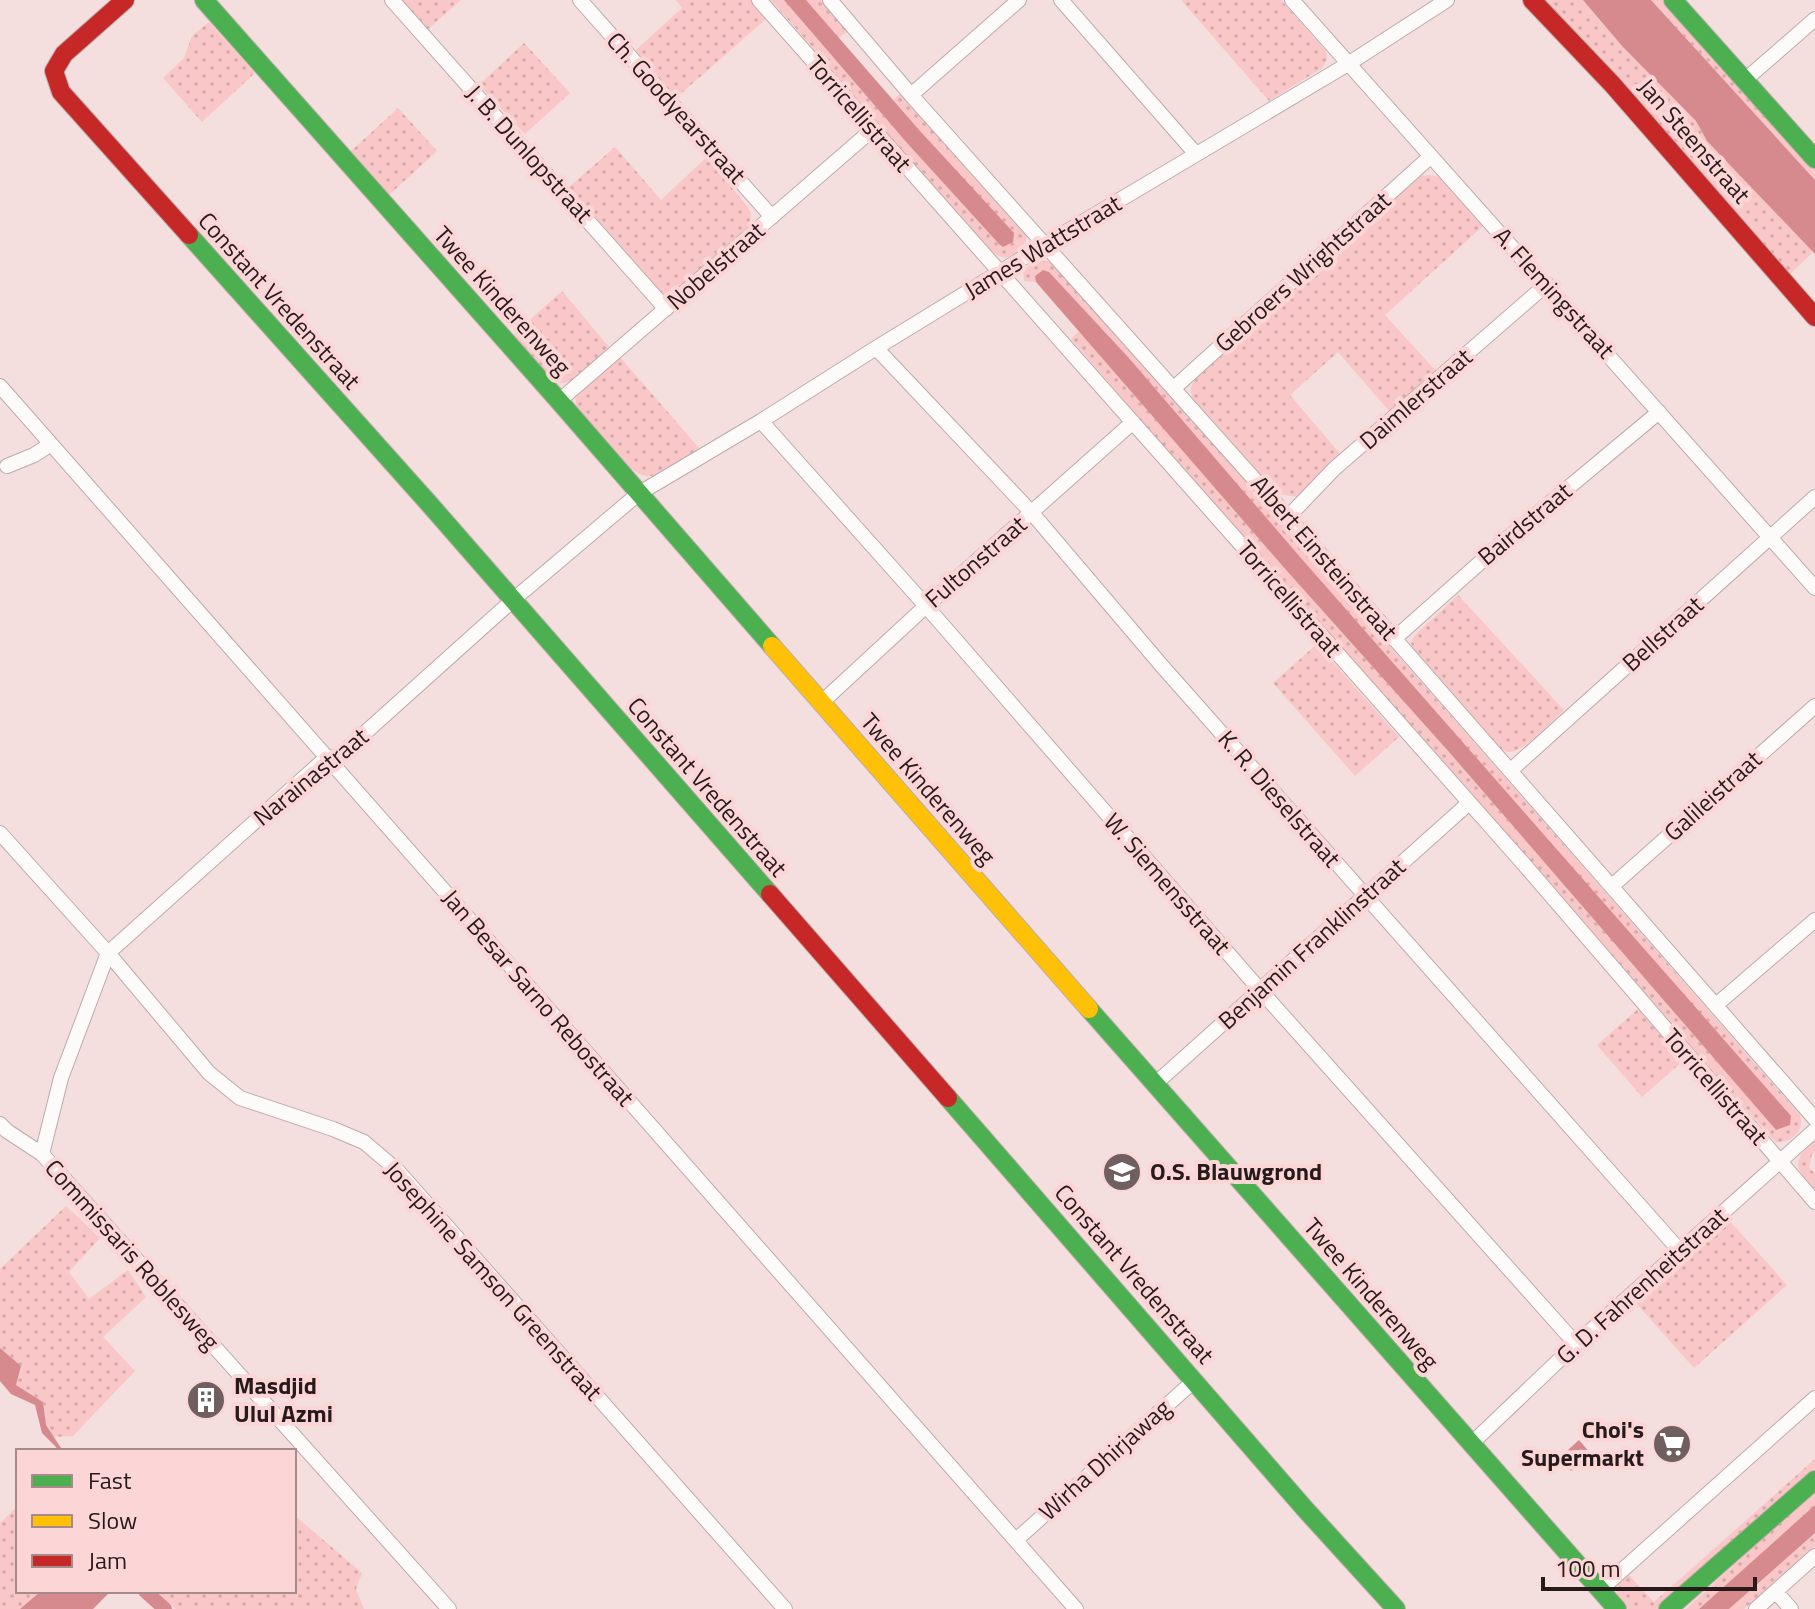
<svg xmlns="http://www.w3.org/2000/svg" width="1815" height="1609" viewBox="0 0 1815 1609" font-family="'Titillium Web',sans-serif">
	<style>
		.grass { fill: url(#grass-dots) }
		.water { fill: #d78a8e }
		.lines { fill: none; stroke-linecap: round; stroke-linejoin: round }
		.canal { stroke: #d78a8e; stroke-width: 14 }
		.street-casing { stroke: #bbabab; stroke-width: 16 }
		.fast-casing { stroke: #bbabab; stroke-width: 20 }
		.slow-casing { stroke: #bbabab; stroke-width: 20 }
		.jam-casing { stroke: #bbabab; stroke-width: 20 }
		.street { stroke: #fdfafa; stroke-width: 14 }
		.fast { stroke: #4caf50; stroke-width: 18 }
		.slow { stroke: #ffc107; stroke-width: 18 }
		.jam { stroke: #c62828; stroke-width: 18 }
		.labels { text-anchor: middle; stroke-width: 8; stroke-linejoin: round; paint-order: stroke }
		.street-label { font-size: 24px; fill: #271a1a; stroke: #fcd6d6 }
		.poi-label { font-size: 24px; font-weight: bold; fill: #271a1a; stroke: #fcd6d6; text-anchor: start }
	</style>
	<defs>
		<pattern id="grass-dots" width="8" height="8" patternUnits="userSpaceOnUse" patternTransform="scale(2)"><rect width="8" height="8" fill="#f9c7c8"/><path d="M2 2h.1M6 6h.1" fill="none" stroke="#d5aaab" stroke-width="1.8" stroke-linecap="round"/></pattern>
	</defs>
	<rect width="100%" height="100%" fill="#f4dede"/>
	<!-- grass -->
	<path class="grass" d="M399,0H461L427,30Z
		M676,0H751L767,18L676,98L635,51L682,8Z
		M771,0H784L907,143L999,244L920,131L893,100L901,93L1027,235C1026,246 1015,259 1003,257C999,257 994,253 990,251Z
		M806,0H821L848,31L839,38Z
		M1181,0H1281L1326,51L1327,60L1322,68L1269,101Z
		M1541,0H1583L1622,46L1696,121L1707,141L1813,252L1790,274Z
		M1651,0H1666L1815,165V180Z
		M209,22L255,73L202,122L163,78L184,58L192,36Z
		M524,43L570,93L525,134L479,85Z
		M398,108L437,151L389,195L350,152Z
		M615,147L661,200L707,157L747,206L751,213L750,225L678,290L669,294L662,293L569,187Z
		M1430,175L1439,177L1483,226L1385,315L1436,371L1390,412L1338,352L1290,395L1341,455L1298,497L1278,494L1193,399C1189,388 1191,384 1199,375L1419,176Z
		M1034,261H1046L1055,263L1800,1115C1805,1131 1792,1143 1776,1142L1771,1137L1441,759L1279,579L1071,339L1079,331L1287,571L1449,752L1776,1130L1789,1125L1790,1116L1301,558L1128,357L1049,272L1043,270L1035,276L1036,282L1024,281L1023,271Z
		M562,291L609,347C599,356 578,381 564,383C549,385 522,346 513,335Z
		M619,356L699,448C687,456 665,474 651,476C629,479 593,428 579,411C577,406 575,404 576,398C579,385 608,365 619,356Z
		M1458,595L1564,710C1553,720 1523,753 1508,752C1503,751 1501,749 1497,746L1413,650L1411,643L1414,636Z
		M1317,644L1399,737L1355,776L1273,683Z
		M1638,1009L1683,1061L1642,1097L1597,1045Z
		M1813,1142H1815V1153L1812,1154L1809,1167L1815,1174V1190C1796,1169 1790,1163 1813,1142Z
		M66,1206L100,1238L69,1272L89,1299L128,1270L146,1297L103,1337L135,1371L73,1436L52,1437L46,1425L43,1402L16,1385L21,1366L0,1348V1269Z
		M1728,1219L1787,1285L1694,1368L1635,1302Z
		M1815,1459V1468L1659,1609H1628L1616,1596L1618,1584L1628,1574L1654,1602Z
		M1815,1491V1505L1699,1609H1686Z
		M18,1506V1591H41L20,1609H0V1523Z
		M294,1515L362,1573L356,1589L364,1609H176L156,1591H294Z
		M1815,1533V1546L1744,1609H1729Z"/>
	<!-- water -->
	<path class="water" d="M784,0H806L920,131L1014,233L1013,242L1003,247L999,244L907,143Z
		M1583,0H1651L1815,180V254L1707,141L1696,121L1622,46Z
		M1043,270L1049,272L1128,357L1301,558L1791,1116L1790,1125L1776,1130L1449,752L1287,571L1036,282L1035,276Z
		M0,1348L21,1366L16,1385L43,1402L46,1425L63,1451H57L56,1447L42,1433L35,1405L11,1394L0,1381Z
		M1579,1440L1591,1454L1571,1471L1559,1458Z
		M1815,1505V1533L1729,1609H1699Z
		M41,1591H111L93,1609H20Z"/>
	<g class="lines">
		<!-- canal -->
		<path class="canal" d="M145,1591L165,1609"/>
		<!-- street casing -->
		<g class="street-casing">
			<path id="street" d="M392,0L666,309
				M580,0L772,217
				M759,0L1522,862L1815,1202
				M830,0L911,95L1288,517L1815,1119
				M1061,0L1196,154
				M1292,0L1815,588
				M1745,80L1815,19
				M911,95L1019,0
				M876,348L1032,513L1162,666L1680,1251
				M0,386L1076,1609
				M1174,388L1431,156
				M559,401L872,130
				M761,421L926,606L1260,990L1576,1344
				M7,466L34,455L51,444
				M1288,517L1334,469L1547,284
				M1394,639L1502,543L1659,412
				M821,703L926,606L1133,422
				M1511,770L1815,497
				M0,833L108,953L209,1073L240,1098L333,1129L364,1142L397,1170L785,1609
				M1612,886L1815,706
				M1716,1005L1815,920
				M1155,1084L1469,803
				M0,1124L7,1131L42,1154L449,1609
				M42,1154L61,1078L108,953L326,758L338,757L513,600L638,494L761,421L876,348L1044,245L1348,64L1447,0
				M1471,1444L1576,1344L1815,1130
				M1016,1540L1195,1380
				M1600,1590L1815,1398
				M1776,1592L1791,1609
				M1756,1609L1815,1556"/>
		</g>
		<!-- fast casing -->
		<g class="fast-casing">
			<path id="fast" d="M204,0L559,401L772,646
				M1673,0L1815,159
				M189,235L432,507L770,894
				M1089,1009L1617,1609
				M948,1098L1305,1509L1396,1609
				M1668,1609L1815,1480"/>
		</g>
		<!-- slow casing -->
		<g class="slow-casing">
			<path id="slow" d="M772,646L1089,1009"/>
		</g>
		<!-- jam casing -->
		<g class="jam-casing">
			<path id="jam" d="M125,0L64,54L54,71L61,92L189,235
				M1532,0L1612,84L1815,317
				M770,894L948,1098"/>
		</g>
		<!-- street -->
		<use href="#street" class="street"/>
		<!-- fast -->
		<use href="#fast" class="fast"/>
		<!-- slow -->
		<use href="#slow" class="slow"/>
		<!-- jam -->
		<use href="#jam" class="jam"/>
	</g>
	<!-- icons -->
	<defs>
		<g id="school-disc" transform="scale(2)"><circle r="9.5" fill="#6f5f5f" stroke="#fcd6d6"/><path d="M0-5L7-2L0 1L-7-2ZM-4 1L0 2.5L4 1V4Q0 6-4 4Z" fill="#fff"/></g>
		<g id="building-disc" transform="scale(2)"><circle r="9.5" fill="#6f5f5f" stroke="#fcd6d6"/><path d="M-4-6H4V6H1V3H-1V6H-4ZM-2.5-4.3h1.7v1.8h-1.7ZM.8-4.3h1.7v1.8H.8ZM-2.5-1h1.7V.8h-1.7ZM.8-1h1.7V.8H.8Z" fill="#fff"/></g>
		<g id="supermarket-disc" transform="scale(2)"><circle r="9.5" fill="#6f5f5f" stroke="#fcd6d6"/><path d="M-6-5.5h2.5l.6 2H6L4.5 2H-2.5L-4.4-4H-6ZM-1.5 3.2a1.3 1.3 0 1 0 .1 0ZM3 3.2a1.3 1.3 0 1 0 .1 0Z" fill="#fff"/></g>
	</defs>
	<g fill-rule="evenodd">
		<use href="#school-disc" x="1122" y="1172"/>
		<use href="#building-disc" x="206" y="1400"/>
		<use href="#supermarket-disc" x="1672" y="1444"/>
	</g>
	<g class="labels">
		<!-- street labels -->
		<g class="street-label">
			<text transform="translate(676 108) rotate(48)" y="8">Ch. Goodyearstraat</text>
			<text transform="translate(859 114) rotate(49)" y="8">Torricellistraat</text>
			<text transform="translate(1694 141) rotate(49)" y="8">Jan Steenstraat</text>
			<text transform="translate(529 154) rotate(48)" y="8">J. B. Dunlopstraat</text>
			<text transform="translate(1043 247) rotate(-31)" y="8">James Wattstraat</text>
			<text transform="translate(716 266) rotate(-41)" y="8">Nobelstraat</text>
			<text transform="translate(1303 272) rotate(-42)" y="8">Gebroers Wrightstraat</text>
			<text transform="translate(1554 293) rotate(48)" y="8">A. Flemingstraat</text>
			<text transform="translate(279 301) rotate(48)" y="8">Constant Vredenstraat</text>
			<text transform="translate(502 301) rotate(48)" y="8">Twee Kinderenweg</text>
			<text transform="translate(1416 399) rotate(-41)" y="8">Daimlerstraat</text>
			<text transform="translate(1525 524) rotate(-40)" y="8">Bairdstraat</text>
			<text transform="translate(1324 558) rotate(49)" y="8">Albert Einsteinstraat</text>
			<text transform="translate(976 562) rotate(-41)" y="8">Fultonstraat</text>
			<text transform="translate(1289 599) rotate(49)" y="8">Torricellistraat</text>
			<text transform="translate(1663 634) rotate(-42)" y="8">Bellstraat</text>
			<text transform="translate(311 777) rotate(-39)" y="8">Narainastraat</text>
			<text transform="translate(707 787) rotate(49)" y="8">Constant Vredenstraat</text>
			<text transform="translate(928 789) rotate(49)" y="8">Twee Kinderenweg</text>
			<text transform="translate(1713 796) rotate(-42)" y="8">Galileistraat</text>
			<text transform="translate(1279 799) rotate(49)" y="8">K. R. Dieselstraat</text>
			<text transform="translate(1167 884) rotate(49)" y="8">W. Siemensstraat</text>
			<text transform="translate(1312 944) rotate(-42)" y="8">Benjamin Franklinstraat</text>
			<text transform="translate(538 998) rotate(49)" y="8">Jan Besar Sarno Rebostraat</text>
			<text transform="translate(1715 1087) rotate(49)" y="8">Torricellistraat</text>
			<text transform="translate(132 1255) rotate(48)" y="8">Commissaris Roblesweg</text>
			<text transform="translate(1134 1274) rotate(49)" y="8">Constant Vredenstraat</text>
			<text transform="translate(493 1281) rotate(48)" y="8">Josephine Samson Greenstraat</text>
			<text transform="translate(1642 1286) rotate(-42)" y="8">G. D. Fahrenheitstraat</text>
			<text transform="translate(1371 1294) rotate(49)" y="8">Twee Kinderenweg</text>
			<text transform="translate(1105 1460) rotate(-42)" y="8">Wirha Dhirjawag</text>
		</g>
		<!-- poi labels -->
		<g class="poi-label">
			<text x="1150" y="1180">O.S. Blauwgrond</text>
			<text x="234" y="1394">Masdjid<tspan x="234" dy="28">Ulul Azmi</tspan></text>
			<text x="1644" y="1438" text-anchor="end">Choi's<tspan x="1644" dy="28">Supermarkt</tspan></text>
		</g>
	</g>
	<!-- legend -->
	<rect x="16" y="1449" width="280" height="144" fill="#fcd6d6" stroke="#a78b8b" stroke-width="2"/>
	<rect x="32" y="1475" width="40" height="12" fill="#4caf50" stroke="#a78b8b" stroke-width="2"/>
	<text x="88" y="1489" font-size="24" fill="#271a1a">Fast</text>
	<rect x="32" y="1515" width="40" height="12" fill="#ffc107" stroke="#a78b8b" stroke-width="2"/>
	<text x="88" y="1529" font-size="24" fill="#271a1a">Slow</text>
	<rect x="32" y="1555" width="40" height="12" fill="#c62828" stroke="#a78b8b" stroke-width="2"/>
	<text x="88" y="1569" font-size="24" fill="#271a1a">Jam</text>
	<!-- scale -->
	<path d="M1543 1577v12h212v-12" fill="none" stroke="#271a1a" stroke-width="4"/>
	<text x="1555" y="1577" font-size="24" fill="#271a1a" stroke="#fcd6d6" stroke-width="6" paint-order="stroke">100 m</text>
</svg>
